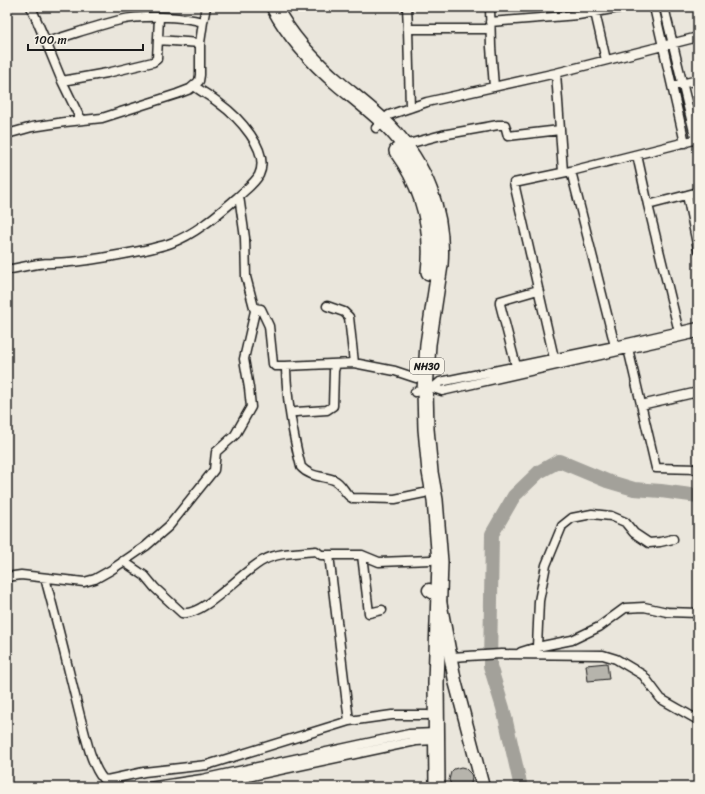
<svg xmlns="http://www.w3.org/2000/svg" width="705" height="794" viewBox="0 0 705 794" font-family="Sriracha,sans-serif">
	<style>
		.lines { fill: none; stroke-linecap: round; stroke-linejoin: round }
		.river { stroke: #a3a19a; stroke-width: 14 }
		.building { fill: #b6b4ac; stroke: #1c1c1c }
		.street-casing { stroke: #1c1c1c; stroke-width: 11 }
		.secondary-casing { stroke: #1c1c1c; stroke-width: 15 }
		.highway-casing { stroke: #1c1c1c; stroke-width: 18 }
		.street { stroke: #f7f3e8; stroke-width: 8 }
		.secondary { stroke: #f7f3e8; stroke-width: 12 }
		.highway { stroke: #f7f3e8; stroke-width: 15 }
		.labels { text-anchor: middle; stroke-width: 3; stroke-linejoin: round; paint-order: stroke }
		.shield { fill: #f7f3e8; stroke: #5e5c59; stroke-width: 1 }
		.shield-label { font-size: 10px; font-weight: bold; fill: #1c1c1c }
	</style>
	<rect width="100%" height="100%" fill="#eae6dc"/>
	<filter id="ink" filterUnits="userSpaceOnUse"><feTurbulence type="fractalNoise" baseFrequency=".025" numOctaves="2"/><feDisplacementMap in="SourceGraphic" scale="8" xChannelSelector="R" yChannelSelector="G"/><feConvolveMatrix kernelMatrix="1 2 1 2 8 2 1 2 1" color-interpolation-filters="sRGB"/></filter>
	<g filter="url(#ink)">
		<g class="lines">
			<!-- river -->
			<path class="river" d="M520,787V783L503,708L490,666L492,534L514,496L539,472L559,461L607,481L634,489L661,491L698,496"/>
		</g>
		<!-- building -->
		<path class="building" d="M607,663L609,679L588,681L586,665Z
			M461,767L465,768L471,774L472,777L471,784L469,787H452L449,780L451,772L454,769Z"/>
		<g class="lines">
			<!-- street casing -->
			<g class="street-casing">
				<path id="street" d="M31,7L46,42
					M407,7L408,29
					M490,7L491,47L494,87
					M654,7L685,143
					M664,7L696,140
					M594,8L606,60
					M490,22L578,15L624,7
					M158,40L200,43
					M556,73L563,172
					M62,81L107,73L153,62L157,59L159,17
					M677,85L698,80
					M410,108L408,29H490
					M83,120L79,116L62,81L46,42C71,35 95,26 120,20C142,15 181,16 203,22
					M376,128L389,115L427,102L556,73L698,37
					M7,134L32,127L65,122L102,118L177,94L190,89L199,81L200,75V43L203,22L206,7
					M404,145L442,135L498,125H505L508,136L560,130
					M637,155L648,205
					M698,192L687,195L698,249
					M7,270C22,267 37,263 52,263C58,262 64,263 70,262C95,260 120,255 145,250C153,248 163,246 171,243C196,234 218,214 238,197C245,190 255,183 259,175C271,150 237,116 219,103C212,97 202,92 194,86
					M327,306L344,312L349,317L354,363
					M254,308L261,309L269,326L273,364L275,366H285L286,369C287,402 293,435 301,467C310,477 323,476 334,480C343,484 344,494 352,498L395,499L424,493
					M680,336L648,205L687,195
					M627,344L656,468L698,469
					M615,346L571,171L698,139
					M554,358L514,183L571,171
					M285,366L354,363L395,371L416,378
					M516,366L500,304V301L538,290
					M433,388L440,382L615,346L698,327
					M415,392L433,388L442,391L698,333
					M641,405L698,392
					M296,412L327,410L333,406L334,371L336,364
					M329,555H362L379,562L431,560
					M362,555L369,613L382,610
					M123,561L145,576L155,588L182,613C204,617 244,569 264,560C279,552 299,553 316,551L321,555H329L349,721
					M7,577L21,575L84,582L95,579L111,570L146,546L169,526L214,470L216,452L235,435L251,407L249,388L244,359L255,311L246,277L245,238L239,196
					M45,578C58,625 69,672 81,720C86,737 91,765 103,779L107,780L144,772L207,765L349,721L392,715H427
					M537,647L539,601L546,565L562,526L572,518L592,514L611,516L625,522L634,533L649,543L660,542L673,539
					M521,652L537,647L572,640L599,627L625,608L644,607L667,612L698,613
					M451,657L501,654L603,655L616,659L643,675L661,699L698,720
					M149,787L202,779L409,734L436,733
					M201,787L416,741L436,740"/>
			</g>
			<!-- secondary casing -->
			<g class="secondary-casing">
				<path id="secondary" d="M429,590L439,596L455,681L483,787"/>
			</g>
			<!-- highway casing -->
			<g class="highway-casing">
				<path id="highway" d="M274,7C290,37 314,63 340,85C357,99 374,112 389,127C425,164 444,213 440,265L428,344L425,390L426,429L430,472L435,500L440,562L436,683L437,787
					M397,151C423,187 434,229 429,272"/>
			</g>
			<!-- street -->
			<use href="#street" class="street"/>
			<!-- secondary -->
			<use href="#secondary" class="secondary"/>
			<!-- highway -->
			<use href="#highway" class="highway"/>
		</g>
	</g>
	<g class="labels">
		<!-- shield labels -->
		<rect class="shield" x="410" y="358" width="34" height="16" rx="3"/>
		<g class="shield-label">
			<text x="427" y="370">NH30</text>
		</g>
	</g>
	<!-- margin -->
	<rect width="705" height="794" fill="none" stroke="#f7f3e8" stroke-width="24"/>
	<rect x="12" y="12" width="681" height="770" fill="none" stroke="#1c1c1c" stroke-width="1.5" filter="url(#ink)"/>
	<!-- scale -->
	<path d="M28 44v6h115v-6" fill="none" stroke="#1c1c1c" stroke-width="2"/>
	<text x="34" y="44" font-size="12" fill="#1c1c1c" stroke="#f7f3e8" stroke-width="3" paint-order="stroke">100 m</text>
</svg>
